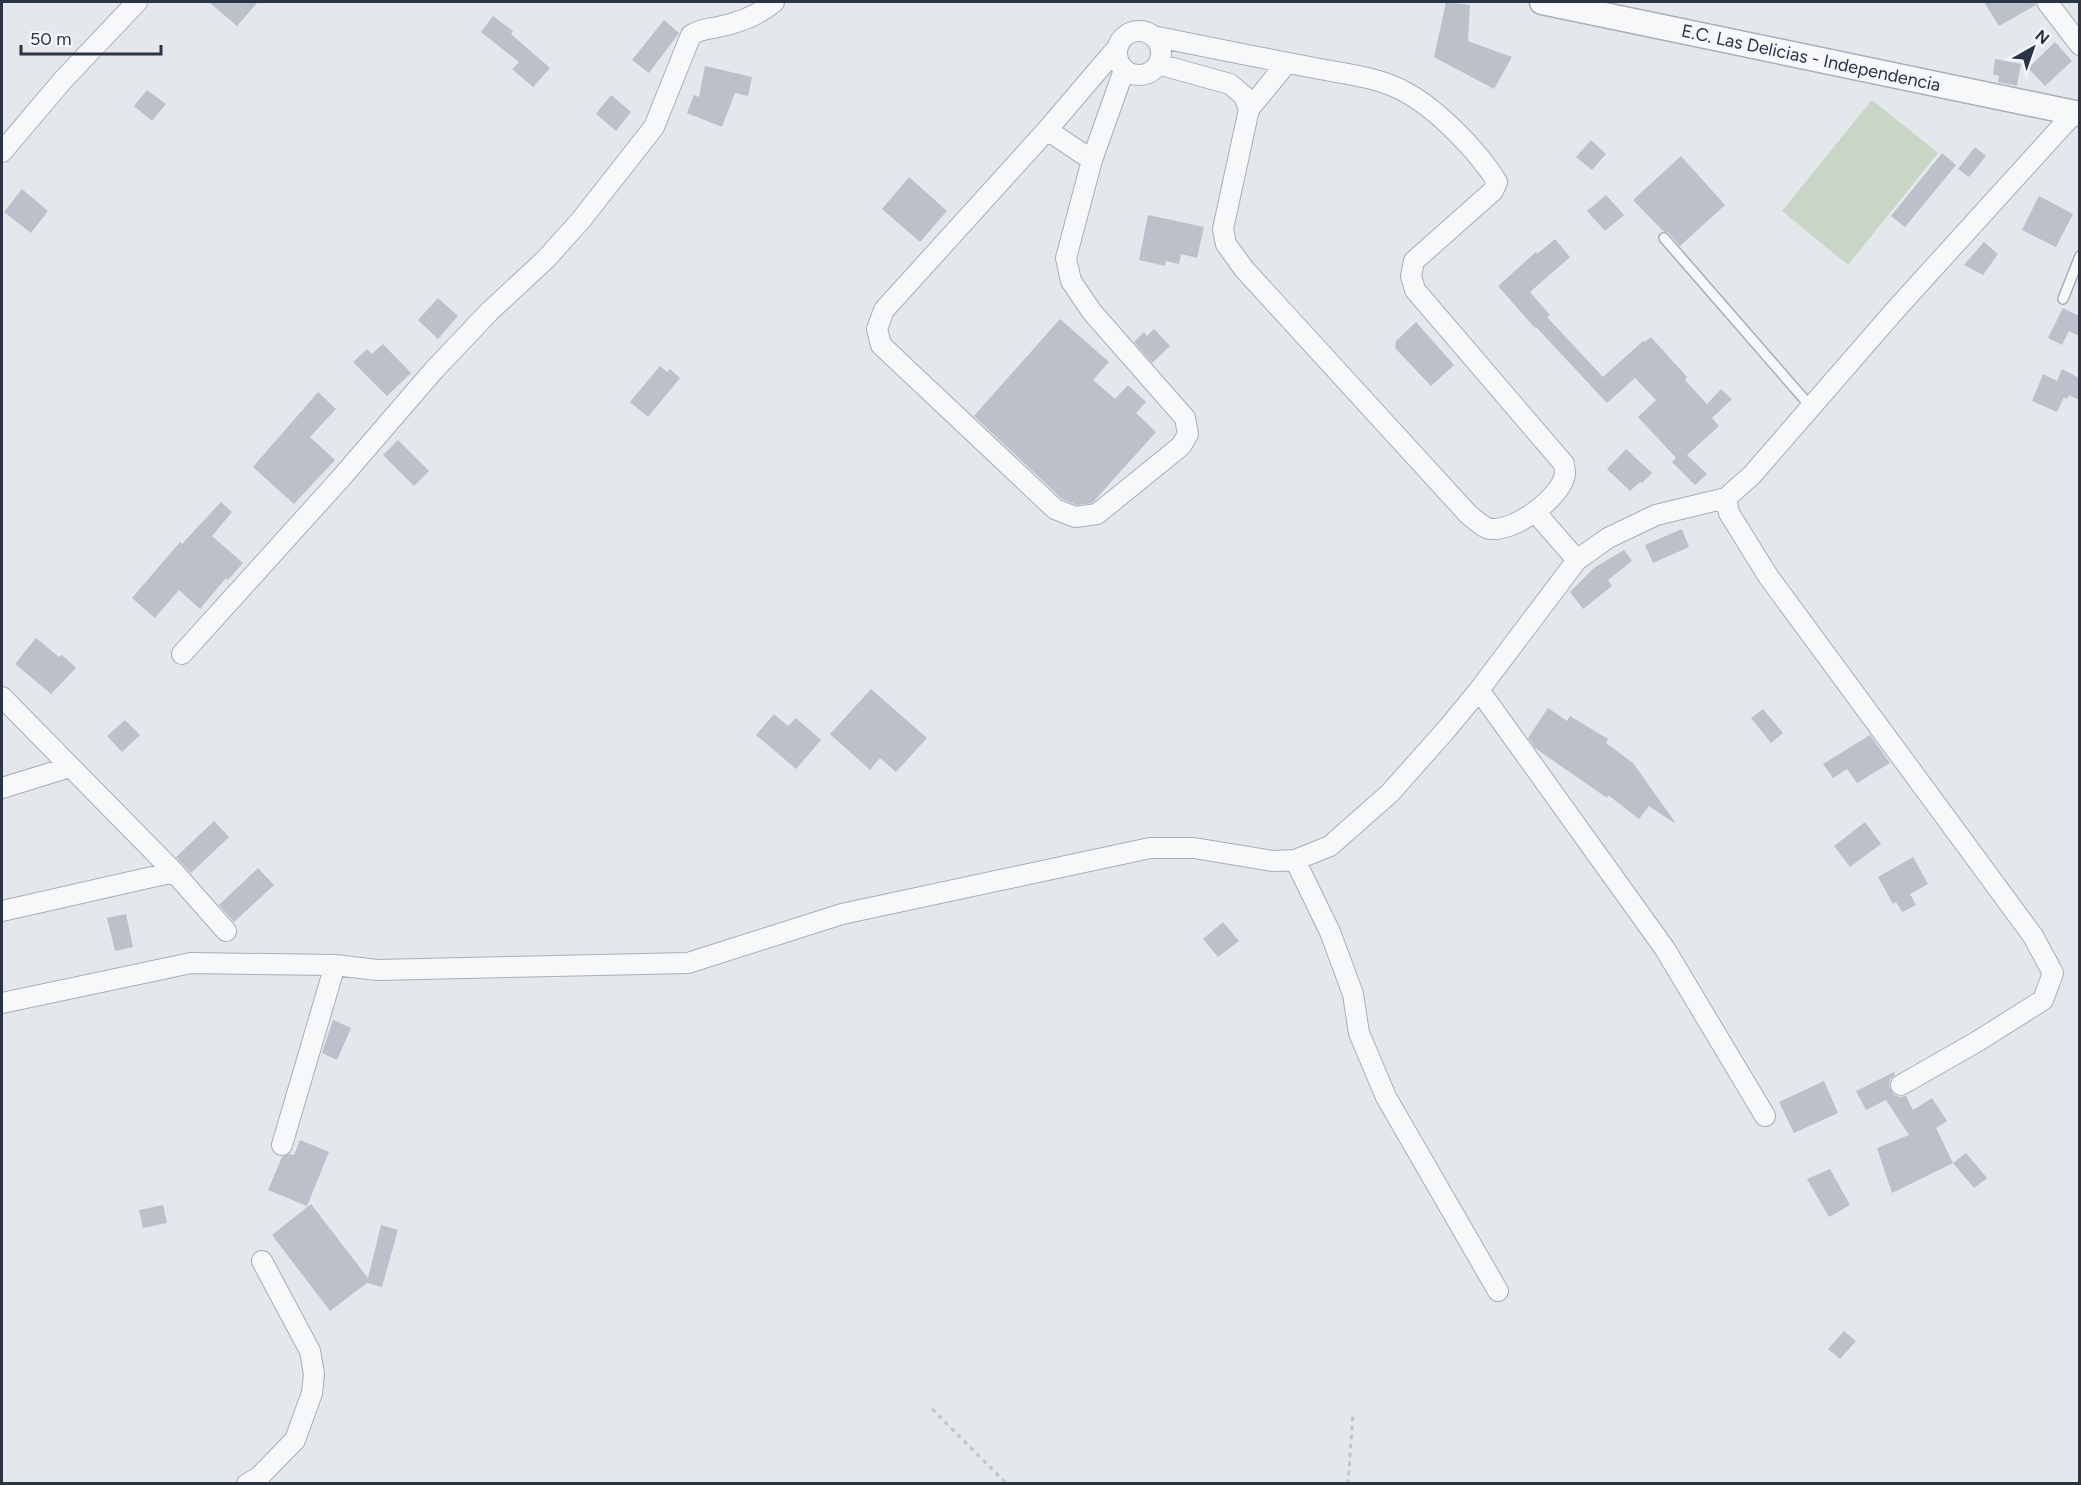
<svg xmlns="http://www.w3.org/2000/svg" width="2081" height="1485" viewBox="0 0 2081 1485" font-family="Figtree,sans-serif">
	<style>
		.green { fill: #c9d6c5 }
		.building { fill: #bbc0ca }
		.lines { fill: none; stroke-linecap: round; stroke-linejoin: round }
		.service-casing { stroke: #a9aeb7; stroke-width: 12 }
		.minor-casing { stroke: #a9aeb7; stroke-width: 22 }
		.tertiary-casing { stroke: #a9aeb7; stroke-width: 27 }
		.path { stroke: #c2c5cb; stroke-width: 3; stroke-dasharray: 4.5 4.5; stroke-linecap: butt }
		.service { stroke: #f7f8fa; stroke-width: 9 }
		.minor { stroke: #f7f8fa; stroke-width: 20 }
		.tertiary { stroke: #f7f8fa; stroke-width: 24 }
		.labels { text-anchor: middle; stroke-width: 4.5; stroke-linejoin: round; paint-order: stroke }
		.street-label { font-size: 18px; fill: #2b3445; stroke: #f4f6f9 }
	</style>
	<rect width="100%" height="100%" fill="#e4e7ec"/>
	<!-- green -->
	<path class="green" d="M1872,100L1938,153L1848,265L1782,211Z"/>
	<!-- building -->
	<path class="building" d="M209,2H258L237,26Z
		M1446,2L1470,5L1468,41L1512,57L1494,89L1434,57Z
		M1984,2H2035L2036,5L1999,26Z
		M493,16L513,31L511,34L550,68L533,87L512,69L519,62L481,32Z
		M664,20L679,33L649,73L632,60Z
		M2055,42L2072,61L2045,86L2028,68Z
		M1995,59L2021,64L2017,86L1998,82L1999,76L1993,74Z
		M705,66L752,77L748,96L735,93L722,127L687,113L694,95L699,97Z
		M147,90L166,104L152,121L134,106Z
		M611,95L631,112L616,131L596,114Z
		M1591,140L1606,154L1592,170L1576,157Z
		M1975,147L1986,156L1969,177L1958,169Z
		M1942,153L1956,165L1905,227L1891,216Z
		M1681,156L1725,205L1680,246L1669,233L1663,231L1633,200Z
		M909,177L947,211L920,242L882,209Z
		M22,189L48,211L31,233L4,212Z
		M1606,195L1624,215L1605,231L1587,211Z
		M2039,196L2073,214L2056,247L2022,230Z
		M1148,215L1204,227L1197,258L1181,254L1179,264L1166,261L1165,266L1139,260Z
		M1555,239L1570,257L1530,292L1550,315L1547,317L1603,377L1643,341L1645,342L1651,337L1687,377L1685,380L1707,404L1721,389L1732,399L1712,418L1719,426L1687,455L1707,474L1695,485L1672,462L1676,458L1638,417L1656,400L1635,378L1607,403L1536,327L1535,328L1498,286L1536,252L1537,254Z
		M1984,242L1998,254L1983,275L1964,265Z
		M438,298L458,316L438,339L418,320Z
		M2063,308L2079,316V336L2069,331L2062,345L2048,338Z
		M1060,319L1109,362L1093,380L1115,399L1128,385L1146,402L1136,413L1156,432L1095,500L1092,503L1077,505L1062,499L974,416Z
		M1416,322L1454,365L1431,386L1395,348L1396,341Z
		M1154,329L1170,346L1152,363L1134,342L1144,332L1147,336Z
		M383,344L411,373L387,396L353,362L367,349L372,354Z
		M660,366L667,372L670,369L680,378L648,417L630,402Z
		M2062,369L2079,378V400L2069,395L2067,399L2064,397L2057,412L2032,401L2043,374L2057,381Z
		M318,392L336,409L310,437L335,460L294,504L253,467Z
		M398,440L429,471L414,486L383,455Z
		M1626,449L1652,473L1642,483L1640,482L1630,491L1607,469Z
		M221,502L232,512L212,536L243,563L228,580L226,578L200,609L179,590L155,618L132,598L180,542L182,544Z
		M1682,529L1689,547L1653,563L1645,545Z
		M1624,550L1632,561L1608,580L1612,586L1583,609L1570,592L1594,568Z
		M36,638L59,657L62,655L76,668L51,694L15,664Z
		M871,689L927,738L896,772L880,758L870,770L830,734Z
		M1548,708L1567,721L1570,716L1608,739L1606,743L1633,763L1675,822L1674,823L1649,806L1639,819L1608,795L1607,798L1535,748L1528,738Z
		M1763,709L1783,733L1771,743L1751,718Z
		M774,714L788,726L796,718L821,740L796,769L756,735Z
		M125,720L140,735L122,752L107,736Z
		M1870,735L1890,763L1857,783L1847,769L1833,778L1823,764Z
		M214,821L229,837L191,873L176,857Z
		M1865,822L1881,844L1850,867L1834,846Z
		M1913,857L1928,884L1910,894L1916,905L1902,912L1896,902L1893,904L1878,877Z
		M258,868L274,885L234,922L219,905Z
		M126,914L133,947L115,951L107,918Z
		M1223,922L1239,941L1218,957L1203,939Z
		M333,1020L351,1028L337,1060L322,1053Z
		M1894,1072L1895,1075L1890,1079L1889,1086L1894,1095L1900,1097L1906,1096L1913,1110L1932,1098L1947,1121L1936,1128L1953,1163L1892,1193L1877,1148L1909,1135L1886,1100L1866,1110L1856,1091Z
		M1824,1081L1838,1113L1794,1133L1779,1102Z
		M300,1140L329,1152L307,1206L268,1190L282,1157L290,1154L294,1155Z
		M1966,1153L1987,1178L1974,1188L1953,1163Z
		M1830,1169L1850,1205L1829,1217L1807,1179Z
		M311,1204L368,1278L381,1225L398,1230L382,1287L367,1283L330,1311L272,1235Z
		M163,1205L167,1223L143,1228L139,1210Z
		M1844,1331L1856,1341L1840,1359L1828,1349Z"/>
	<g class="lines">
		<!-- service casing -->
		<g class="service-casing">
			<path id="service" d="M1664,238L1811,407
				M2063,299L2080,256"/>
		</g>
		<!-- minor casing -->
		<g class="minor-casing">
			<path id="minor" d="M2047,2L2080,45
				M1117 53a22 22 0 1 1 44 0a22 22 0 1 1-44 0Z
				M1153,36C1207,47 1261,58 1315,68C1345,74 1380,77 1407,93C1438,110 1479,152 1497,182L1493,191L1414,261L1411,276L1415,290L1564,464C1564,467 1565,470 1565,473C1564,496 1510,536 1487,528C1480,525 1473,518 1468,514L1244,269L1226,244L1223,229L1249,109L1287,63
				M1117,48L1047,130L884,310L877,329L881,345L1055,509L1075,517L1097,514L1181,446L1188,434L1185,418L1092,312L1071,281L1066,258L1092,160L1124,70
				M1158,64L1230,84L1244,96L1249,109
				M1047,130L1092,160
				M2,152L63,80L137,2
				M1726,498L1729,513L1768,576L2033,936L2053,973L2043,1000L1978,1041L1901,1085
				M1536,513L1577,560
				M182,654L341,478L434,370L490,311L546,259L581,220L654,127L691,35C704,28 705,30 718,27C738,23 759,15 774,2
				M1479,690L1665,949L1765,1116
				M2,697L174,872L226,931
				M2,788L70,767
				M1295,860L1330,932L1353,994L1359,1033L1386,1097L1498,1291
				M2,911L174,872
				M2,1003L191,963L335,965L377,970L688,963L842,914L1150,848H1194L1272,861L1295,860L1330,846L1390,793L1446,730L1479,690L1577,560L1608,538L1656,515L1726,498L1752,475L1898,307L2074,113
				M282,1145L335,965
				M247,1484L259,1477L295,1440L312,1393L314,1374L310,1351L262,1261"/>
		</g>
		<!-- tertiary casing -->
		<g class="tertiary-casing">
			<path id="tertiary" d="M1542,2L2080,114"/>
		</g>
		<!-- path -->
		<path class="path" d="M932,1409L1007,1484
			M1348,1484L1353,1414"/>
		<!-- service -->
		<use href="#service" class="service"/>
		<!-- minor -->
		<use href="#minor" class="minor"/>
		<!-- tertiary -->
		<use href="#tertiary" class="tertiary"/>
	</g>
	<g class="labels">
		<!-- street labels -->
		<g class="street-label">
			<text transform="translate(1811 58) rotate(12)" y="6">E.C. Las Delicias - Independencia</text>
		</g>
	</g>
	<!-- border -->
	<rect width="2081" height="1485" fill="none" stroke="#2b3445" stroke-width="6"/>
	<!-- north arrow -->
	<g transform="translate(2033 48) rotate(40)" stroke="#f4f6f9" stroke-width="4.5" paint-order="stroke">
	<path d="M0-4.5L10 22L0 15L-10 22Z" fill="#2b3445"/>
	<text y="-9" font-size="16" font-weight="bold" text-anchor="middle" fill="#2b3445">N</text>
	</g>
	<!-- scale -->
	<path d="M21 45v9h140v-9" fill="none" stroke="#2b3445" stroke-width="3"/>
	<text x="30" y="45" font-size="18" fill="#2b3445" stroke="#f4f6f9" stroke-width="4.5" paint-order="stroke">50 m</text>
</svg>
